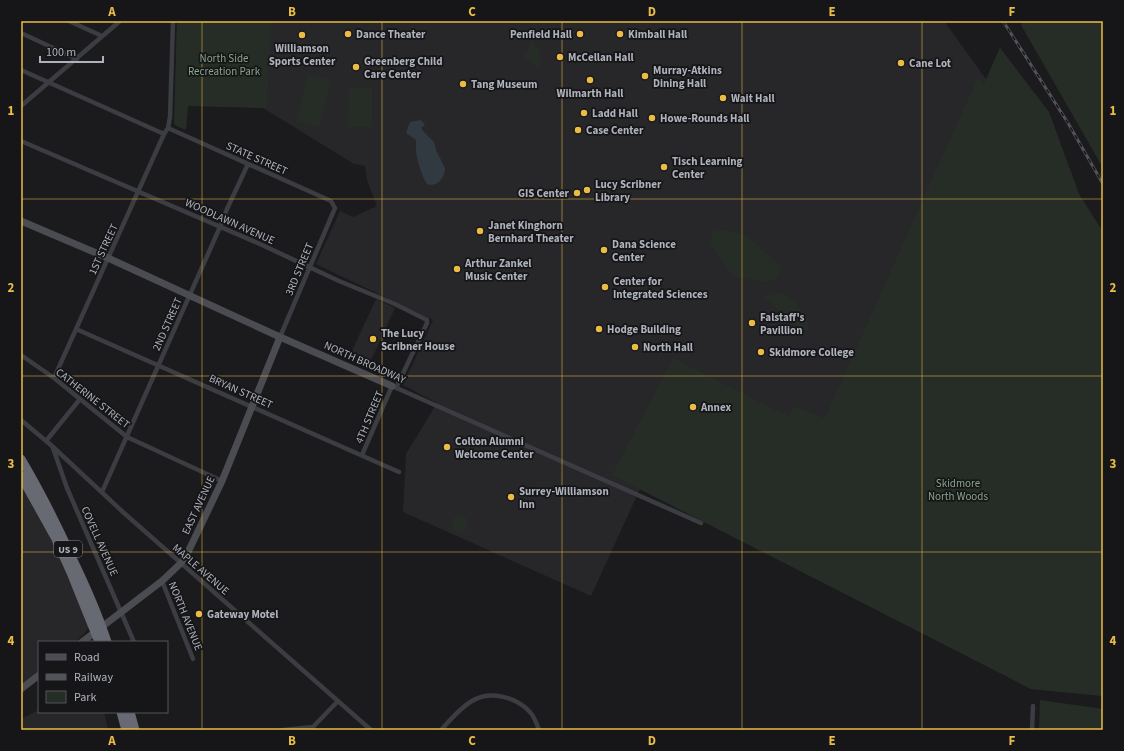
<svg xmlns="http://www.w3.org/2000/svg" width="1124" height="751" viewBox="0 0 1124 751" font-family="'Source Sans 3',sans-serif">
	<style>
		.built { fill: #27272a }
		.green { fill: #252d26 }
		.water { fill: #313941 }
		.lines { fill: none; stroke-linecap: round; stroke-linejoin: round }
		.street { stroke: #3c3d42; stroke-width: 4.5 }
		.secondary { stroke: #4a4c52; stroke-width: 7 }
		.highway { stroke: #686a73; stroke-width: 9 }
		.rail-casing { stroke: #515359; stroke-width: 3 }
		.rail { stroke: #161618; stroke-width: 1.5; stroke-dasharray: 4.5; stroke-linecap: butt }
		.grid { fill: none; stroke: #eabc46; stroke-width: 1; stroke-opacity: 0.55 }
		.poi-dot { fill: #eabc46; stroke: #161618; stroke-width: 1.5 }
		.labels { text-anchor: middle; stroke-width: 3.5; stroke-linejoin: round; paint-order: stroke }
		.shield { fill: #161618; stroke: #80838b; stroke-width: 1 }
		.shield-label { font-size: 10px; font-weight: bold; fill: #aeb2bc }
		.poi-label { font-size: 11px; font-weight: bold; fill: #aeb2bc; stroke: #161618; text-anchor: start }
		.park-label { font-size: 11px; fill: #86a58a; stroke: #161618 }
		.street-label { font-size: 11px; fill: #aeb2bc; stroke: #161618 }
		.neatline { fill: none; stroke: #eabc46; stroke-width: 1.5 }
		.grid-label { font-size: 13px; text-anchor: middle; font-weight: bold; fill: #eabc46 }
	</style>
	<rect width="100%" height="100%" fill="#1b1b1d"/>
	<!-- built -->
	<path class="built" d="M177,21H944L986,79L1000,48L1049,112L1079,194L1103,232V696L1031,689L640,489L591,596L403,512L406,454L437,403L403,385L433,320L316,264L340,211L353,217L377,206L367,180L365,166L354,164L263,108L175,105Z
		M376,299L395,308L375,352L369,363L350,355Z
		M21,483L44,522L88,622V628L84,634L75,642H39V670L21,685Z
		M39,710V712H104L108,730H21V719Z"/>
	<!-- green -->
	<path class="green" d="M177,21H271L267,108L188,106L186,130L176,126L174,123Z
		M1023,21H1103V168L1021,25Z
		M531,38L541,53L539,54L541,67L540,68L523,57L524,54H527Z
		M1000,48L1049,112L1079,194L1103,232V696L1031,689L612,475L673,358L789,417L794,406L825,418L963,110L978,78L984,84Z
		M308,74L331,80L319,127L296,121Z
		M349,87L372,88V127H348Z
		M720,230L736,232L749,237L779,265L781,270L778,278L766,282L751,280L738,277L727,270L718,254L709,244L713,232Z
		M782,293C797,303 807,313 810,330H804L797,327L790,319L763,297Z
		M452 524a8 8 0 1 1 16 0a8 8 0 1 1-16 0Z
		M1040,700L1103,709V730H1039Z"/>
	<!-- water -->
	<path class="water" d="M421,120L425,125L421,128L425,133L434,142L436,150L445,168C445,178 437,188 427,184L423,177L418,162L416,152V140L406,133L410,122Z"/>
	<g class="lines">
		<!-- street -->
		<path class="street" d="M69,21L102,36
			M21,33L77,59
			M21,70L164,134
			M21,106L120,21
			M168,128L331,201L335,208L280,337
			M21,141L260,244L339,281L395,304L427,320V323L396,388
			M76,329L399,472
			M21,355L54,378L127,437L222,481
			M54,378L164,134L168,128L170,117L173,21
			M21,420L52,446L124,513L371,730
			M46,441L80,399
			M53,448L67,488L134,642
			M362,455L392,386L701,523
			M102,492L220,227L227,209L248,164
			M162,581L193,659
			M283,730L313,727L338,701
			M441,730C450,720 460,708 472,701C490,690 515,697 529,711C534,716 537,724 539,730
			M1032,730L1033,706"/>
		<!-- secondary -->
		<path class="secondary" d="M21,221L108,258L280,337L392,386
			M82,642L162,581L181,563L189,550L222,481L280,337
			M21,689L39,675"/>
		<!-- highway -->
		<path class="highway" d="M21,459C40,491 57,525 73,560C86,587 98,614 107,642
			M21,476L55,537L72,575L99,642
			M121,712L126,730
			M130,712L135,730"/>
		<!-- rail casing -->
		<g class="rail-casing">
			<path id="rail" d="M1003,21L1068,123L1103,184"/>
		</g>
		<!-- rail -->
		<use href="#rail" class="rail"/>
	</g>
	<!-- grid -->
	<path class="grid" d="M202,21V730M382,21V730M562,21V730M742,21V730M922,21V730M21,199H1103M21,376H1103M21,552H1103"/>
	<!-- markers -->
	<g class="poi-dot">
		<circle cx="348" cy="34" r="4"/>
		<circle cx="580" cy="34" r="4"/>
		<circle cx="620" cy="34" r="4"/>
		<circle cx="302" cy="35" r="4"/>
		<circle cx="560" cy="57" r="4"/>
		<circle cx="901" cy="63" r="4"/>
		<circle cx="356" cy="67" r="4"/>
		<circle cx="645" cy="76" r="4"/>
		<circle cx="590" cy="80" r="4"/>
		<circle cx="463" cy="84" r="4"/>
		<circle cx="723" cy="98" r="4"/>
		<circle cx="584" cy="113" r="4"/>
		<circle cx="652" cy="118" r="4"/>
		<circle cx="578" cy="130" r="4"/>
		<circle cx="664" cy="167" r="4"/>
		<circle cx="587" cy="190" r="4"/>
		<circle cx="577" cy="193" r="4"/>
		<circle cx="480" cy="231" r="4"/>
		<circle cx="604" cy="250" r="4"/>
		<circle cx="457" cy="269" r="4"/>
		<circle cx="605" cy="287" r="4"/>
		<circle cx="752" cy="323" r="4"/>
		<circle cx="599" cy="329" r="4"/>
		<circle cx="373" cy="339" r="4"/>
		<circle cx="635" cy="347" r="4"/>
		<circle cx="761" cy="352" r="4"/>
		<circle cx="693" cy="407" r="4"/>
		<circle cx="447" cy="447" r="4"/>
		<circle cx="511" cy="497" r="4"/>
		<circle cx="199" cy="614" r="4"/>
	</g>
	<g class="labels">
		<!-- shield labels -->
		<rect class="shield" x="54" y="541" width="28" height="16" rx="3"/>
		<g class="shield-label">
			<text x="68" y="553">US 9</text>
		</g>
		<!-- poi labels -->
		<g class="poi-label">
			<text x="356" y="38">Dance Theater</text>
			<text x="572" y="38" text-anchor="end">Penfield Hall</text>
			<text x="628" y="38">Kimball Hall</text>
			<text x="302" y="52" text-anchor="middle">Williamson<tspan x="302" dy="13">Sports Center</tspan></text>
			<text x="568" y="61">McCellan Hall</text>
			<text x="364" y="65">Greenberg Child<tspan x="364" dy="13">Care Center</tspan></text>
			<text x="909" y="67">Cane Lot</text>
			<text x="653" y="74">Murray-Atkins<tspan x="653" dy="13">Dining Hall</tspan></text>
			<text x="471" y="88">Tang Museum</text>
			<text x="590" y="97" text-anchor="middle">Wilmarth Hall</text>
			<text x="731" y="102">Wait Hall</text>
			<text x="592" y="117">Ladd Hall</text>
			<text x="660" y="122">Howe-Rounds Hall</text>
			<text x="586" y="134">Case Center</text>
			<text x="672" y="165">Tisch Learning<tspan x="672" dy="13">Center</tspan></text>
			<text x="595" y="188">Lucy Scribner<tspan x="595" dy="13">Library</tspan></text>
			<text x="569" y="197" text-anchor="end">GIS Center</text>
			<text x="488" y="229">Janet Kinghorn<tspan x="488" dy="13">Bernhard Theater</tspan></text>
			<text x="612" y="248">Dana Science<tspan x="612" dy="13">Center</tspan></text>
			<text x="465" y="267">Arthur Zankel<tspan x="465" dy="13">Music Center</tspan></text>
			<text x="613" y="285">Center for<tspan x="613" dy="13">Integrated Sciences</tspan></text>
			<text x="760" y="321">Falstaff's<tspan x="760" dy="13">Pavillion</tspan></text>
			<text x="607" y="333">Hodge Building</text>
			<text x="381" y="337">The Lucy<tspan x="381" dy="13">Scribner House</tspan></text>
			<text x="643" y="351">North Hall</text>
			<text x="769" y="356">Skidmore College</text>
			<text x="701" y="411">Annex</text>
			<text x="455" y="445">Colton Alumni<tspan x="455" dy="13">Welcome Center</tspan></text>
			<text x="519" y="495">Surrey-Williamson<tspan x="519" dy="13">Inn</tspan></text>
			<text x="207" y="618">Gateway Motel</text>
		</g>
		<!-- park labels -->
		<g class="park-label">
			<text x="224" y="62">North Side<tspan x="224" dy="13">Recreation Park</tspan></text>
			<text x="958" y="487">Skidmore<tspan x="958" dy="13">North Woods</tspan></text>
		</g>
		<!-- street labels -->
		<g class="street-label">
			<text transform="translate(257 158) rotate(24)" y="4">STATE STREET</text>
			<text transform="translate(230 221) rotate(24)" y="4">WOODLAWN AVENUE</text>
			<text transform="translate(103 249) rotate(-65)" y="4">1ST STREET</text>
			<text transform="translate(299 269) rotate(-67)" y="4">3RD STREET</text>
			<text transform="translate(167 324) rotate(-66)" y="4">2ND STREET</text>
			<text transform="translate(365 362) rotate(24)" y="4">NORTH BROADWAY</text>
			<text transform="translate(241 391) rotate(24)" y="4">BRYAN STREET</text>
			<text transform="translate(93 398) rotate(38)" y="4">CATHERINE STREET</text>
			<text transform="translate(369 417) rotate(-67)" y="4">4TH STREET</text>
			<text transform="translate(198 505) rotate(-65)" y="4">EAST AVENUE</text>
			<text transform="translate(100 541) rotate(66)" y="4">COVELL AVENUE</text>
			<text transform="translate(201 569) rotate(41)" y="4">MAPLE AVENUE</text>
			<text transform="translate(186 616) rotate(68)" y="4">NORTH AVENUE</text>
		</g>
	</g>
	<!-- border -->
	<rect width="1124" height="751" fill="none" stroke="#161618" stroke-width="44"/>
	<!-- legend -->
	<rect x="38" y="641" width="130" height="72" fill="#161618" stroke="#53545a"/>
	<rect x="46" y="654" width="20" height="6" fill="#4a4c52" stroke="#53545a"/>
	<text x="74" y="661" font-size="12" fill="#aeb2bc">Road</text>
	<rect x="46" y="674" width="20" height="6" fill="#515359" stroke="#53545a"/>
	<text x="74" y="681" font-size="12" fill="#aeb2bc">Railway</text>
	<rect x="46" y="691" width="20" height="12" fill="#252d26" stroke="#53545a"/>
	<text x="74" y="701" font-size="12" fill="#aeb2bc">Park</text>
	<!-- scale -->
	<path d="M40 56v6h63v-6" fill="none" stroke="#aeb2bc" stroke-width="2"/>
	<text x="46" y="56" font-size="12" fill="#aeb2bc" stroke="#161618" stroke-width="3" paint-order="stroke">100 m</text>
	<rect x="22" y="22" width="1080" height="707" class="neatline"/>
	<g class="grid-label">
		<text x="112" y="16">A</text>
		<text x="292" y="16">B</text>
		<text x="472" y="16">C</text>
		<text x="652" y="16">D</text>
		<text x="832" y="16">E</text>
		<text x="1012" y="16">F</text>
		<text x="11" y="115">1</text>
		<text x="1113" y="115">1</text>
		<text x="11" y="292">2</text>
		<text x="1113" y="292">2</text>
		<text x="11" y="468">3</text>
		<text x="1113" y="468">3</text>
		<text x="11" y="645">4</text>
		<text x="1113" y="645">4</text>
		<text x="112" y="745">A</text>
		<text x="292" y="745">B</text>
		<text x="472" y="745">C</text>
		<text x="652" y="745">D</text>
		<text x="832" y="745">E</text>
		<text x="1012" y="745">F</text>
	</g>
</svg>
